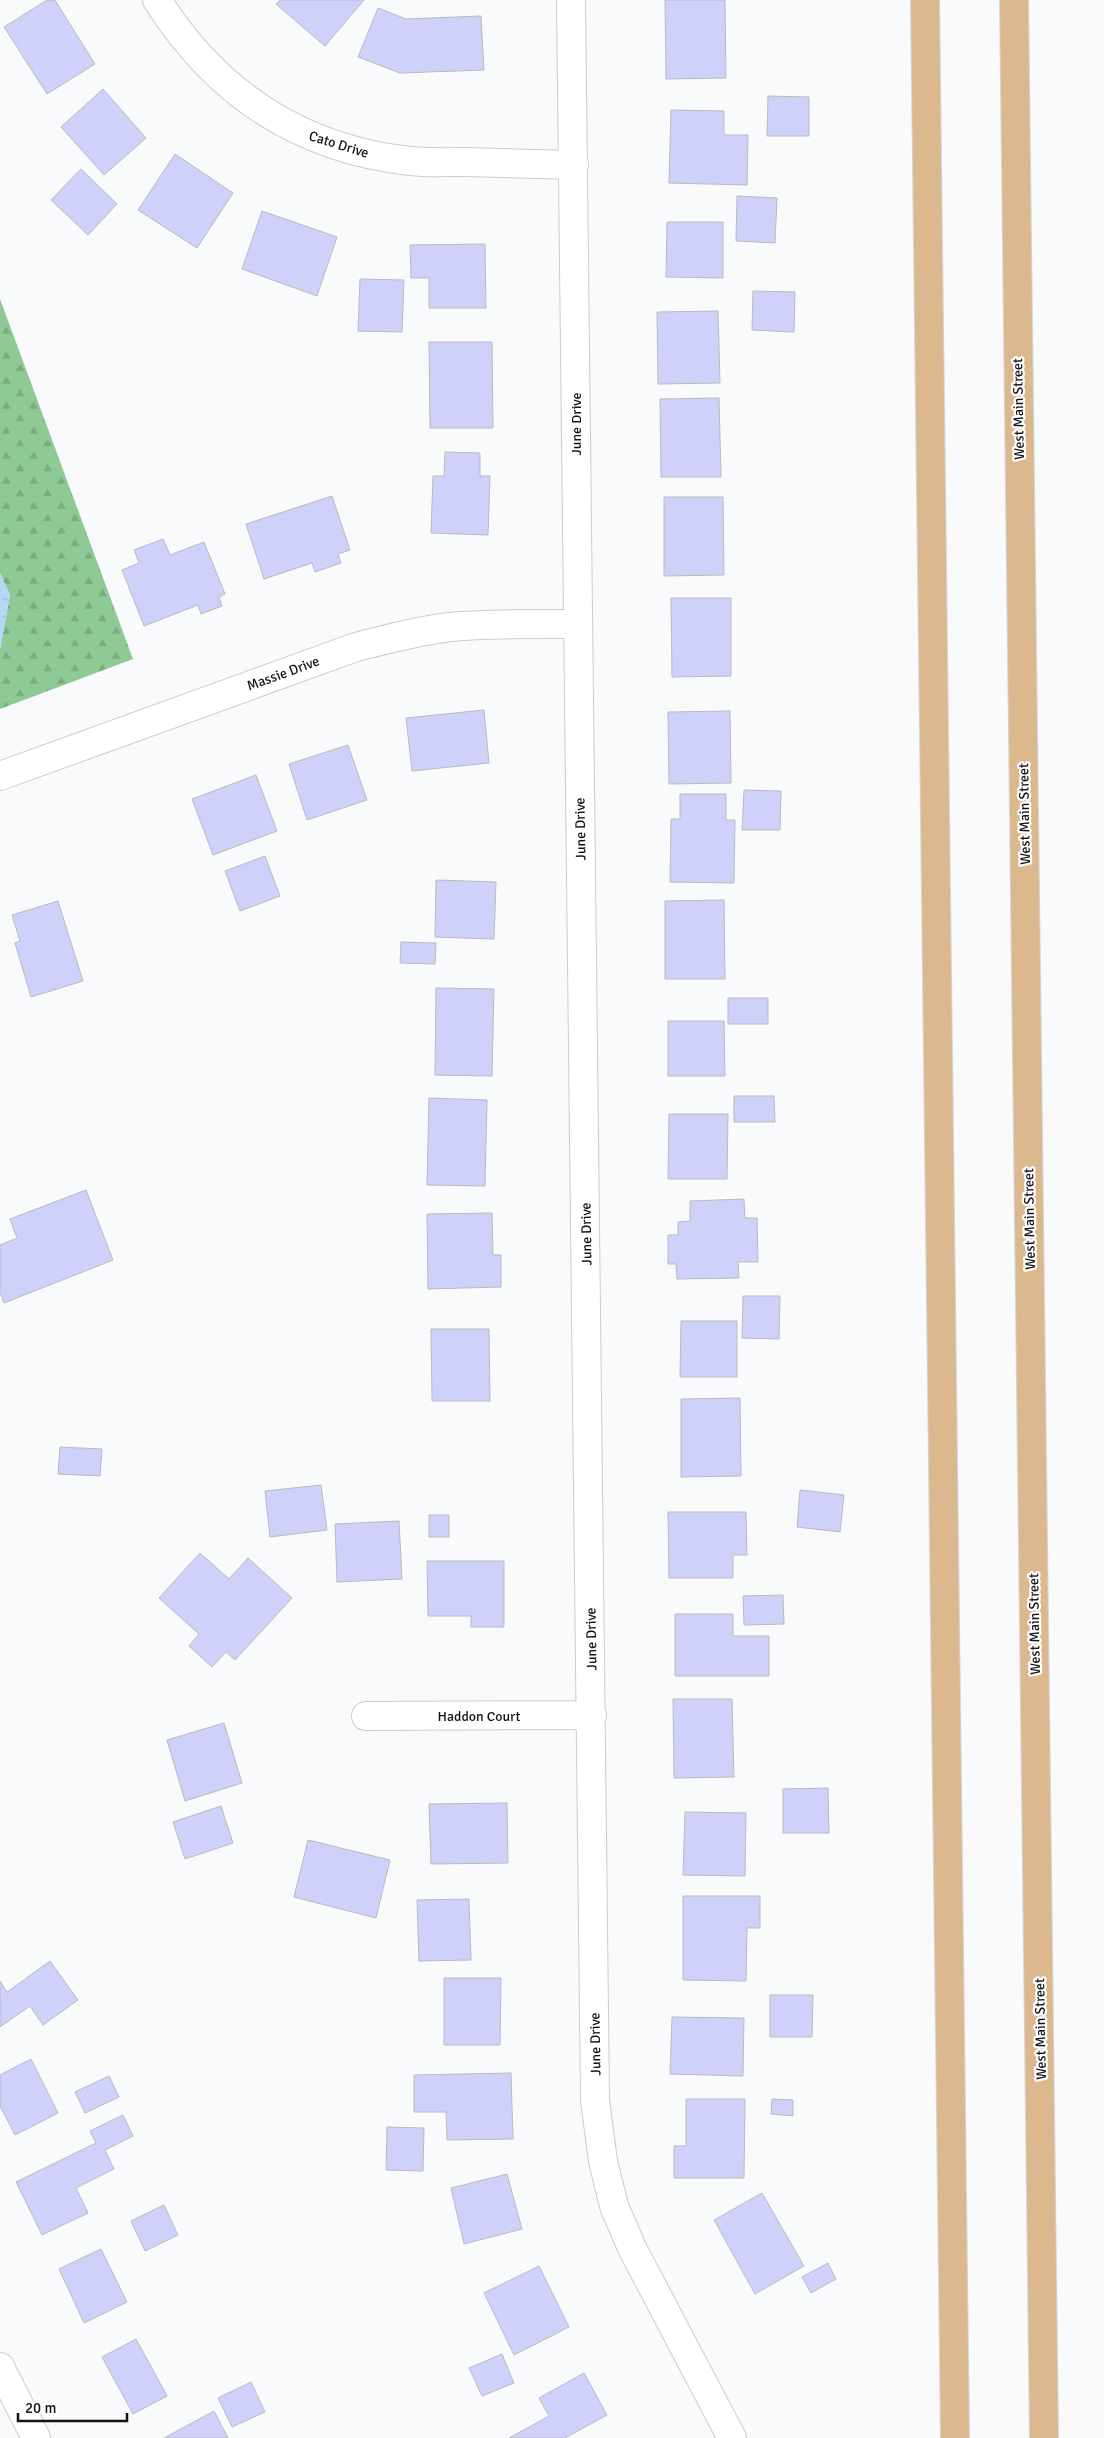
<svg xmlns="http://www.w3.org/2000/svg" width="1104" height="2438" viewBox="0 0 1104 2438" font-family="Signika,sans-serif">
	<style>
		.forest { fill: url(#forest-firs) }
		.water { fill: url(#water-ripples) }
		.building { fill: #d0d1fa; stroke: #babbbc }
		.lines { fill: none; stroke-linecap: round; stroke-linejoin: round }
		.street-casing { stroke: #cbccce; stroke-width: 30 }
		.primary-casing { stroke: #d5d5d5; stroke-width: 30 }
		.street { stroke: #fff; stroke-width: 28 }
		.primary { stroke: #dcb88f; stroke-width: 28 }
		.labels { text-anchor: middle; stroke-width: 4.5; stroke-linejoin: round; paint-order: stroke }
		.street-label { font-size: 14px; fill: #131314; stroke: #fff }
	</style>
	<defs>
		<pattern id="forest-firs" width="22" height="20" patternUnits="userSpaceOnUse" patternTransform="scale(1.25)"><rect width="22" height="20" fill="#8fc996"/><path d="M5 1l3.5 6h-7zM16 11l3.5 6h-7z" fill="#7aac80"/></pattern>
		<pattern id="water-ripples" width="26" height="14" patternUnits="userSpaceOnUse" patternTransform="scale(1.25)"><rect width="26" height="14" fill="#b4d8f6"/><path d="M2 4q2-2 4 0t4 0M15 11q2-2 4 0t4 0" fill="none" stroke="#9ab8d2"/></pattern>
	</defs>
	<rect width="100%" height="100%" fill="#f9fafc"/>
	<!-- forest -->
	<path class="forest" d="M0,299L133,659L0,709V649L10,595L0,573Z"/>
	<!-- water -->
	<path class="water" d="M0,573L10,595L0,649Z"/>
	<!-- building -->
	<path class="building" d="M47,0H55L95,64L47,94L4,27Z
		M280,0H364L325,46L276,4Z
		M665,0H725L726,78L666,79Z
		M378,8L406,19L481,16L484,70L400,73L358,57Z
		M103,89L146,138L104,175L61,127Z
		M768,96L809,97V136H767Z
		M671,110L724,111V135H748L747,185L669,183Z
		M175,154L233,193L197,248L138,210Z
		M81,169L117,204L88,235L51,200Z
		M737,196L777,198L775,243L736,241Z
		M262,211L337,237L317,296L242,269Z
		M667,222H723V278L666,277Z
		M485,244L486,308H429V278H411L410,245Z
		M360,279L404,280L402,332L358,331Z
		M753,291L795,292L794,332L752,330Z
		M718,311L720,383L658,384L657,312Z
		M429,342H492L493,428H430Z
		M719,398L721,477H661L660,399Z
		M445,452L480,453V476H490L488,535L431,533L433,476H444Z
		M332,496L350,550L338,554L341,563L315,572L312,563L264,579L246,524Z
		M664,497H723L724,575L664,576Z
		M163,539L170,555L204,542L225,594L219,597L222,606L201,614L198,605L144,626L122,570L139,563L134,550Z
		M671,598H731V676L672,677Z
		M484,710L489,763L412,771L406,718Z
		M730,711L731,783L669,784L668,712Z
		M348,745L367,800L307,820L289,764Z
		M256,775L277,831L213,855L192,799Z
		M744,790L781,791L780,830H742Z
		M680,794H726V820H735L734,883L670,882L671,819H680Z
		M265,856L280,896L240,911L225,871Z
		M436,880L496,882L494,939L435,937Z
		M724,900L725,979H665V901Z
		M58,901L83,981L31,997L15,943L20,941L12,915Z
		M401,942L436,943L435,964L400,963Z
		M436,988L494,989L492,1076L435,1075Z
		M728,998H768V1024H728Z
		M668,1021H724L725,1076H668Z
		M734,1096H774L775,1122H734Z
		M429,1098L487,1100L485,1186L427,1185Z
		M669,1114H728L727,1179H668Z
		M86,1190L113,1260L4,1303L0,1292V1245L17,1238L10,1219Z
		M744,1199L745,1218H757L758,1262H738L739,1278L677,1279L676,1264H668V1235H678V1222L690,1221V1201Z
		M492,1213L493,1255H501V1287L428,1289L427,1214Z
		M743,1296H780L779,1339L742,1338Z
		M681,1321H737V1377H680Z
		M431,1329H489L490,1401H432Z
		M740,1398L741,1476L681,1477V1399Z
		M60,1447L102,1449L100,1476L58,1474Z
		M321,1485L327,1530L270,1537L265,1491Z
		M800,1490L844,1495L840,1532L797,1527Z
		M668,1512H746L747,1555H733V1578H669Z
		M429,1515H449V1537H429Z
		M399,1521L402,1579L337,1582L335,1524Z
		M200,1553L229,1579L248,1558L292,1598L235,1660L226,1652L212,1667L189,1646L199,1634L159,1598Z
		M427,1561H504V1627H471V1616H428Z
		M783,1595L784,1624L744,1625L743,1596Z
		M675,1614H733V1636H769V1676H675Z
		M673,1699H732L734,1777L674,1778Z
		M224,1723L242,1783L185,1801L167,1740Z
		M828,1788L829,1833H783V1789Z
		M507,1803L508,1863L431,1864L429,1804Z
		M221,1806L233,1843L185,1859L173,1822Z
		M685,1812L746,1813L745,1876L683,1875Z
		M308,1840L390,1860L376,1918L294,1897Z
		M683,1896H760V1928H747L746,1981L683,1980Z
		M469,1899L471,1960L419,1961L417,1900Z
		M50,1961L78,2000L43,2025L30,2006L0,2027V1981L7,1992Z
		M444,1978H501L500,2045H444Z
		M770,1995H813L812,2037H770Z
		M672,2017L744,2018L743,2076L670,2074Z
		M31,2059L58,2113L15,2135L0,2106V2075Z
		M511,2073L513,2139L447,2140L446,2112H414V2075Z
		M109,2076L119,2097L85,2113L75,2092Z
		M686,2099H745L744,2178H674V2146H686Z
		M772,2099L793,2100V2116L771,2114Z
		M123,2115L133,2136L105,2150L114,2169L76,2188L88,2213L42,2235L16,2182L96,2143L90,2131Z
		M387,2127L424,2128L423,2171L386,2170Z
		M507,2174L522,2229L464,2244L451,2188Z
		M762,2193L804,2266L755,2294L714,2220Z
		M164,2205L178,2235L145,2251L131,2221Z
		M101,2249L127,2302L84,2323L59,2269Z
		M828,2263L836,2279L811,2293L802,2277Z
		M539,2266L569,2327L514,2355L484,2293Z
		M136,2339L167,2396L133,2414L102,2357Z
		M502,2354L514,2383L482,2396L469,2368Z
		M584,2373L607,2415L565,2438H509L549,2416L539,2398Z
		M251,2382L265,2412L232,2427L218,2398Z
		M214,2411L228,2438H164Z"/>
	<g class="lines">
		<!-- street casing -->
		<g class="street-casing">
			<path id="street" d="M157,0C216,93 300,149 410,161C428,163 446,162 464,162C500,163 537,164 574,165
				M571,0L595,2100L603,2161L614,2206L632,2248L732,2438
				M0,776L356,647C387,639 418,631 450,627C492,623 535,624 578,624
				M366,1716L592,1715
				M0,2367L36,2438"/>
		</g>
		<!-- primary casing -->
		<g class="primary-casing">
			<path id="primary" d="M925,0L955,2438
				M1014,0L1044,2438"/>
		</g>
		<!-- street -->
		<use href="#street" class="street"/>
		<!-- primary -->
		<use href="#primary" class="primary"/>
	</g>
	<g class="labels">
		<!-- street labels -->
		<g class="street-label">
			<text transform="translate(339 144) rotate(17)" y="5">Cato Drive</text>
			<text transform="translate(1018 409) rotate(-91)" y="5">West Main Street</text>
			<text transform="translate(576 424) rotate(-90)" y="5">June Drive</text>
			<text transform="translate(283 673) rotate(-20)" y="5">Massie Drive</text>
			<text transform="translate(1024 814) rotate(-91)" y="5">West Main Street</text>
			<text transform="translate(580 829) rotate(-91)" y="5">June Drive</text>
			<text transform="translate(1029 1219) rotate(-91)" y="5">West Main Street</text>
			<text transform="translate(586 1234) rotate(-91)" y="5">June Drive</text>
			<text transform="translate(1034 1624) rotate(-91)" y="5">West Main Street</text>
			<text transform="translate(591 1639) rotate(-91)" y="5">June Drive</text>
			<text x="479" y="1721">Haddon Court</text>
			<text transform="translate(1040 2029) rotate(-91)" y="5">West Main Street</text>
			<text transform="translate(595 2044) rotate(-91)" y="5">June Drive</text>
		</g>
	</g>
	<!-- scale -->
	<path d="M18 2413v8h109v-8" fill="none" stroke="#131314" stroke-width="2.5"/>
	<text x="25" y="2413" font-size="15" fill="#131314" stroke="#ffffff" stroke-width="4" paint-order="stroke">20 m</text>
</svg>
